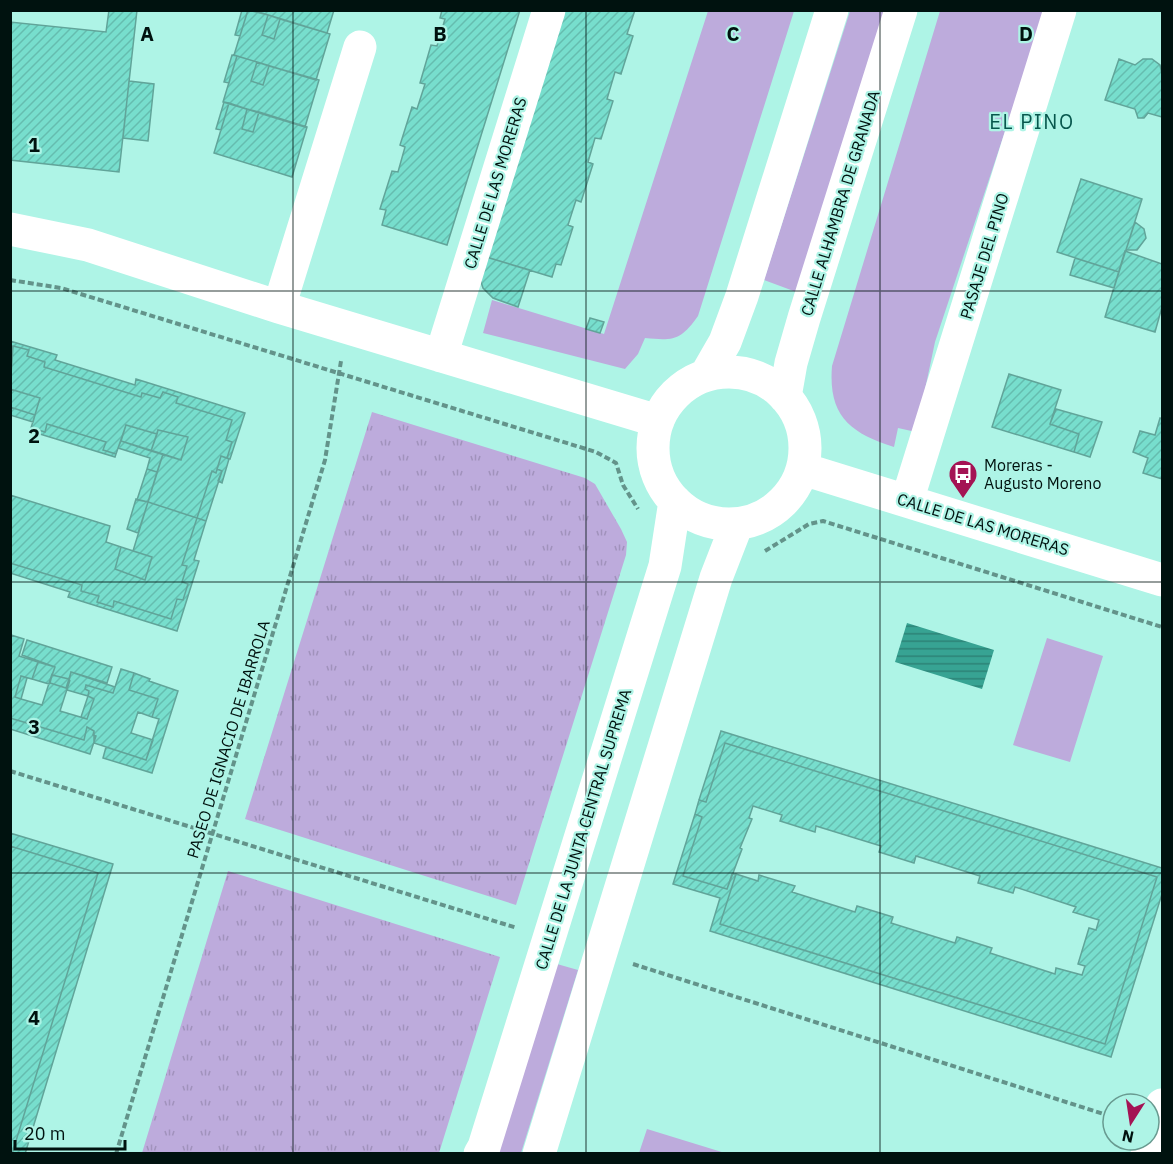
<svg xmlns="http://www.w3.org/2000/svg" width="1173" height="1164" viewBox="0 0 1173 1164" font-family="'IBM Plex Sans',sans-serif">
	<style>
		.grass { fill: url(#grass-tufts) }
		.garden { fill: #bdabdc }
		.water { fill: url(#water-rules) }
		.building { fill: url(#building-hatch); stroke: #61a499; stroke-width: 1.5 }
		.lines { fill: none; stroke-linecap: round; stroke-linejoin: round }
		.path { stroke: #63938a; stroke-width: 4; stroke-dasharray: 6 3; stroke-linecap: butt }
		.street { stroke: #fff; stroke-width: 33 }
		.grid { fill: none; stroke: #00120f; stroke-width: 1.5; stroke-opacity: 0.55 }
		.labels { text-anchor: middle; stroke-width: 4.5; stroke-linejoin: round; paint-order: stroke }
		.street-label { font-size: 16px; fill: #00120f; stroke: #aef4e6 }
		.poi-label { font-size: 16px; fill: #00120f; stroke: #aef4e6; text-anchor: start }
		.quarter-label { font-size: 20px; letter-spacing: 1.5px; fill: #07574d; stroke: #aef4e6 }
		.grid-label { font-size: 20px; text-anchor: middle; font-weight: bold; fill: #00120f; stroke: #aef4e6; stroke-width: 4.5; stroke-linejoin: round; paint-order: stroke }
	</style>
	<defs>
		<pattern id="grass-tufts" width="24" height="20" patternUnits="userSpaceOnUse" patternTransform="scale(1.5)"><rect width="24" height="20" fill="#bdabdc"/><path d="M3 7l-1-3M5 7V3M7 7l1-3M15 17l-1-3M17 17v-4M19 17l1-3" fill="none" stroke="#a192bc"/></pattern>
		<pattern id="water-rules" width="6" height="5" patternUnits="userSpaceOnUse" patternTransform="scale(1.5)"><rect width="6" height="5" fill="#37a393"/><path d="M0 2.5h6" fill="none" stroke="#2c8376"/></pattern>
		<pattern id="building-hatch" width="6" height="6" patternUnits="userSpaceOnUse" patternTransform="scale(1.5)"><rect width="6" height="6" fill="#77decd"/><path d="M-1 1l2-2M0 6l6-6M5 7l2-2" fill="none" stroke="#65bdaf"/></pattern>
	</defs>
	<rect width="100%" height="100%" fill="#aef4e6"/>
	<!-- grass -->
	<path class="grass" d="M372,412L585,478L595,484L621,529L627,542L626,555L516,905L245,819Z
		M228,871L500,957L439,1153H142Z"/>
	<!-- garden -->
	<path class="garden" d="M708,11H794L698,316C681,340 674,341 645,338L638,354L625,369L483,333L492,300L604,334Z
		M850,11H887L799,293L764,280Z
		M940,11H1045L935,342L916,432L898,428L894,447C850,433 828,416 832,366Z
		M1047,638L1103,656L1070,762L1013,745Z
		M557,964L578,970L521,1153L496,1154Z
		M647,1129L725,1153H639Z"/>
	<!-- water -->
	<path class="water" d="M907,623L994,650L982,689L895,662Z"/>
	<!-- building -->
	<path class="building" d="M109,10H137L119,172L10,160V22L106,32Z
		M242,10H248L240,36L235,35Z
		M248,10L268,15L262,35L274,39L280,19L330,34L316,80L234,55Z
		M252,10H334L327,33Z
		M442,10H520L447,245L382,225L386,210L380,209L392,171L398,172L405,147L400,145L412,107L417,109L425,84L420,83L431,45L437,46L445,19L440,18Z
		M563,10H635L627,34L633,36L621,74L615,72L607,99L613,101L601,139L595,138L588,162L593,164L581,202L576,200L568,225L573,227L561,265L556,264L552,277L486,257Z
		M268,15L280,19L274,39L262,35Z
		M232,55L237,56L229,83L224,82Z
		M237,56L257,62L251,81L263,85L269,66L319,80L305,127L223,102Z
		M1119,59L1135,65L1143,59H1152L1160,65L1162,74V117L1148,113L1144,118H1138L1135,109L1105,100Z
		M257,62L269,66L263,85L251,81Z
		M129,81L154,84L148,141L123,138Z
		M224,102L229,103L221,130L216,129Z
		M229,103L247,109L242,129L253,132L259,112L307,127L292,177L214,153Z
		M247,109L259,112L253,132L242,129Z
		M1081,179L1142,199L1119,272L1057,252Z
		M1135,222L1144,229L1146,238L1137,250H1126Z
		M1125,251L1162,264V307L1155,332L1105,317Z
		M483,256L530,270L518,307L493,298L483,288L480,279Z
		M1075,258L1119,272L1114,288L1070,275Z
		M590,318L604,322L600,333L586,329Z
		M10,341L57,355L55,360L135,385L136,379L245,413L230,459L227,458L232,442L226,440L232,420L176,403L178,397L163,392L160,398L142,393L141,397L44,367L45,362L27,356L29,350L13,346L10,351Z
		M13,346L29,350L27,356L45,362L44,367L141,397L142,393L160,398L163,392L178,397L176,403L232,420L226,440L232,442L227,458L221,456L216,473L212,471L197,518L148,502L163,454L181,460L188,437L158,430L157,434L126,425L116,454L103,450L106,442L47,424L45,432L31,428L40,398L10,389Z
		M1009,374L1061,390L1050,424L1079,434L1074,452L992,427Z
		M10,389L40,398L35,415L10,407Z
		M10,407L35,415L33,422L10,415Z
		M1056,409L1102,422L1090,457L1074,452L1079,434L1050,424Z
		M1160,418L1162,419V479L1143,473L1148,458L1133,452L1140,431L1155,435Z
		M47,424L106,442L103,450L116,454L115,457L30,431L31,428L45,432Z
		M126,425L157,434L151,451L121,441Z
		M158,430L188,437L181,460L151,451Z
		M121,441L163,454L157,472L147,469L150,458L118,448Z
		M221,456L229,459L222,483L218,481L222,471L217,469Z
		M147,469L157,472L148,502L137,500Z
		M217,469L222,471L206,521L197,518L212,471L216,473Z
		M10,495L110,526L106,542L121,547L115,569L145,580L152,557L133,551L148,502L197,518L182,565L187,566L182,582L188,584L183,600L177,599L171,619L114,601L113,607L97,602L99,596L81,591L82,585L10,563Z
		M136,499L148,502L138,533L127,529Z
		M197,518L206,521L194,560L199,561L177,631L68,597L70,592L10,573V563L82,585L81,591L99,596L97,602L113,607L114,601L171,619L177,599L183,600L188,584L182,582L187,566L182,565Z
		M121,547L152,557L145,580L115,569Z
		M11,635L24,639L19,656L38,662L32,679L21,676L15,697L21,699L42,705L52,674L50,683L66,688L70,680L60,711L87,719L94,699L88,696L89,691L85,689L86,685L113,693L121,669L134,673L129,690L158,699L152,717L138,712L131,733L153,740L146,760L94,743V731L87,727L84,740L10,718Z
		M27,640L112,667L107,683L71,672L69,679L52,675L55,667L22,655Z
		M38,662L55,667L49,684L32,679Z
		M71,672L115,687L113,693L86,685L85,689L89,691L88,696L67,690Z
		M134,673L150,679L149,681L178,691L152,773L103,758L106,747L146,760L159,719L152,717L158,699L129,690Z
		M52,675L69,679L66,688L50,683Z
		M21,676L27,678L21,699L15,697Z
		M88,696L94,699L87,719L81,717Z
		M10,718L84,740L87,727L94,731L93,735L96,736L90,754L10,729Z
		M721,731L1162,868V894L1111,1057L710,931L720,898L673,884L695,814L702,817L683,876L727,889L732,874H736L720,924L1105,1044L1157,877L725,743L706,802L699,800Z
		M725,743L1157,877L1105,1044L720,924L736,874L758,881L759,875L795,886L792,892L855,912L857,906L893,917L891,923L955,943L957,937L992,948L990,953L1055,974L1056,968L1082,975L1085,966L1078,964L1089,928L1096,930L1099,920L1073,912L1076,907L1015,887L1013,893L978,883L980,876L916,856L914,863L879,852L881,846L816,826L815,832L780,821L782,815L753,806L749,818L752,819L740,848L742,849L727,889L683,876L702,817L695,814L699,800L706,802Z
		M10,833L113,864L25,1154H12L98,873L10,846Z
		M10,846L98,873L12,1154H10Z"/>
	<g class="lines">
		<!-- path -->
		<path class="path" d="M10,280L61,288L596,452L616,463L623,485L638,509
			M765,551L809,524L823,521L1162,627
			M10,771L517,928
			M633,964L1113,1117
			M116,1154L325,460L341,361"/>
		<!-- street -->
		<path class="street" d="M10,229L88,245L279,307L658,421
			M279,307L360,47
			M441,356L549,10
			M653 448a76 76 0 1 1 152 0a76 76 0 1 1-152 0Z
			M706,375L725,342L742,296L832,10
			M785,397L791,363L804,318L901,10
			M803,469L1162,580
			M907,501L1060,10
			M480,1154L484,1147L665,566L675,501
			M539,1154L716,578L737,524
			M1147,1154L1162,1105"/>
	</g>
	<!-- grid -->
	<path class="grid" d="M293,10V1154M586,10V1154M880,10V1154M10,291H1162M10,582H1162M10,873H1162"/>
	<!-- icons -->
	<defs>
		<g id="bus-pin" transform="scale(1.5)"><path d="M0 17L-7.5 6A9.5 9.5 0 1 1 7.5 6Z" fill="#a41354" stroke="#aef4e6"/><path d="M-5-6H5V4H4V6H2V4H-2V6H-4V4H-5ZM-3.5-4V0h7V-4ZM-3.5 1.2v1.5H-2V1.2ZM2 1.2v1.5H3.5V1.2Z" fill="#fff"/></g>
	</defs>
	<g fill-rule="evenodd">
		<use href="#bus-pin" x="963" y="474"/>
	</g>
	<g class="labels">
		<!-- street labels -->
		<g class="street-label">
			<text transform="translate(495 183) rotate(-73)" y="6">CALLE DE LAS MORERAS</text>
			<text transform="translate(840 203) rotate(-73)" y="6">CALLE ALHAMBRA DE GRANADA</text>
			<text transform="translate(984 256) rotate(-73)" y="6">PASAJE DEL PINO</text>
			<text transform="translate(983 524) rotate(17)" y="6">CALLE DE LAS MORERAS</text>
			<text transform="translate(228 739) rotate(-73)" y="6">PASEO DE IGNACIO DE IBARROLA</text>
			<text transform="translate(583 829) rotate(-73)" y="6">CALLE DE LA JUNTA CENTRAL SUPREMA</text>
		</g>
		<!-- poi labels -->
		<g class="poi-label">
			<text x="984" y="471">Moreras -<tspan x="984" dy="18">Augusto Moreno</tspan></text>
		</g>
		<!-- quarter labels -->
		<g class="quarter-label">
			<text x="1032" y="129">EL PINO</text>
		</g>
	</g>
	<g class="grid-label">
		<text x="147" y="41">A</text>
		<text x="440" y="41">B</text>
		<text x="733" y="41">C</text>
		<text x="1026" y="41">D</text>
		<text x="34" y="152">1</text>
		<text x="34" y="443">2</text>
		<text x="34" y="734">3</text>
		<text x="34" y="1025">4</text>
	</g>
	<!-- border -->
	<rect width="1173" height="1164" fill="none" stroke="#00120f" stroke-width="24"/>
	<!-- north arrow -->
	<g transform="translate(1131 1122) rotate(192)"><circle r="28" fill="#aef4e6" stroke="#689a90" stroke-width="1.5"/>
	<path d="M0-4.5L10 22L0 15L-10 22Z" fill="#a41354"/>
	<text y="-9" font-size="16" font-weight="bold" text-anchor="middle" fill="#00120f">N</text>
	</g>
	<!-- scale -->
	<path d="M15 1140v9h110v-9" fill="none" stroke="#00120f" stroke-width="3"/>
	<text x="24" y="1140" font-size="18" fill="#00120f" stroke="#aef4e6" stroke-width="4.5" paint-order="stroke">20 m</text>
</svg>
